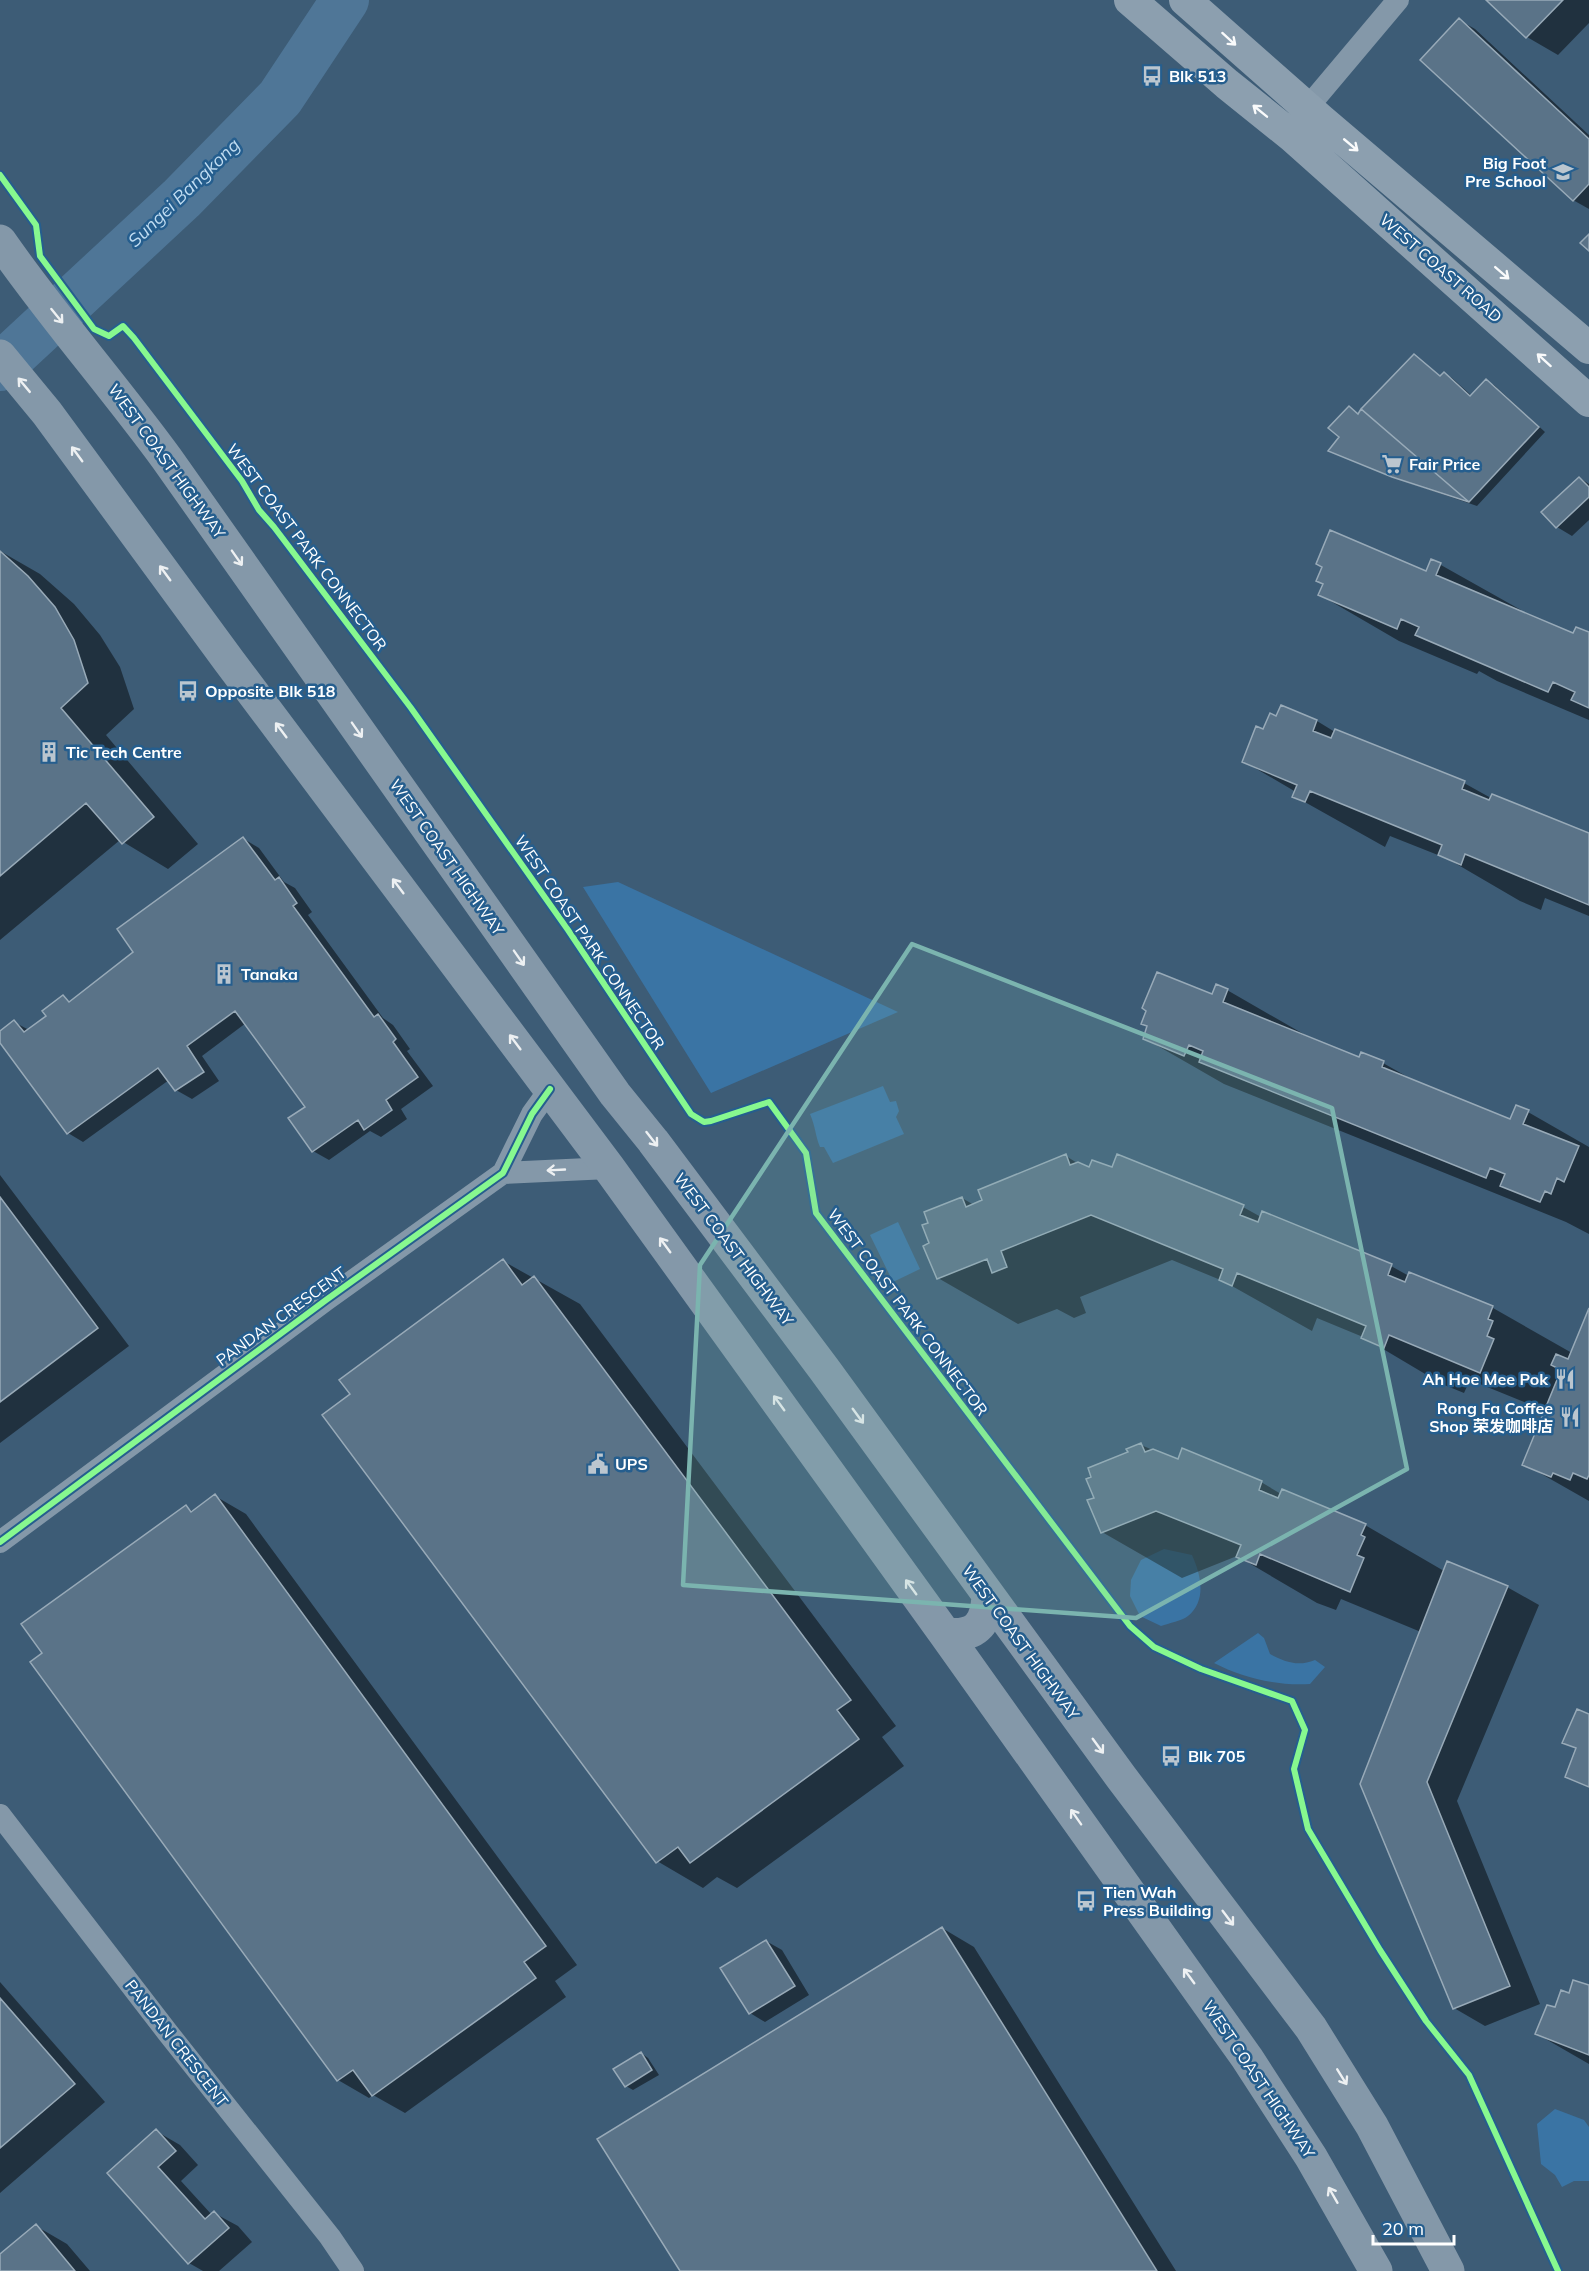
<svg xmlns="http://www.w3.org/2000/svg" width="1589" height="2271" viewBox="0 0 1589 2271" font-family="Mulish,'Noto Sans SC',sans-serif">
	<style>
		.green { fill: #3a74a4 }
		.shadow { fill: #0007 }
		.lines { fill: none; stroke-linecap: round; stroke-linejoin: round }
		.river { stroke: #4f7697; stroke-width: 48 }
		.building { fill: #5a7388; stroke: #98aab8; stroke-width: 1.5 }
		.minor { stroke: #8498a9; stroke-width: 22 }
		.secondary { stroke: #8c9faf; stroke-width: 32 }
		.trunk { stroke: #8498a9; stroke-width: 33 }
		.cycleway-casing { stroke: #255e8e; stroke-width: 10 }
		.cycleway { stroke: #87f88f; stroke-width: 6 }
		.oneway { stroke: #f9fafb }
		.oneway2 { stroke: #edf0f2 }
		.marked { fill: #7bb4af; fill-opacity: 0.2; stroke: #7bb4af; stroke-width: 4.5; stroke-linejoin: round }
		.labels { text-anchor: middle; stroke-width: 5; stroke-linejoin: round; paint-order: stroke }
		.poi-label { font-size: 16px; font-weight: bold; fill: #fff; stroke: #255e8e; text-anchor: start }
		.street-label { font-size: 16px; fill: #fff; stroke: #255e8e }
		.water-label { font-size: 18px; font-style: italic; fill: #c1ddf2; stroke: #255e8e }
	</style>
	<rect width="100%" height="100%" fill="#3d5c76"/>
	<!-- green -->
	<path class="green" d="M618,882L898,1012L711,1093L583,887Z
		M883,1086L890,1102L896,1101L899,1111L896,1117L904,1134L833,1163L824,1147H820C815,1135 816,1128 810,1114Z
		M898,1222L920,1269L893,1282L870,1235Z
		M1164,1549L1192,1555C1201,1575 1207,1600 1188,1616C1182,1621 1169,1623 1161,1626L1140,1616L1130,1596L1131,1580L1141,1560Z
		M1258,1633L1264,1638L1270,1654C1285,1662 1298,1667 1315,1660L1325,1667L1310,1684C1277,1686 1243,1678 1214,1663Z
		M1555,2109L1584,2120L1589,2127V2181H1574L1562,2187L1555,2175L1541,2164L1537,2124Z"/>
	<!-- shadow -->
	<path class="shadow" d="M1488,0H1589V23L1558,55L1527,37Z
		M1459,20L1475,29L1589,135V209L1573,200Z
		M1415,356L1441,377L1444,373L1452,378L1472,396L1486,381L1494,385L1545,432L1477,506L1401,480L1337,454L1349,408L1359,415Z
		M1580,478L1589,484V520L1572,536L1557,527Z
		M0,551L40,574L74,604L100,635L120,667L134,709L106,735L198,844L168,869L120,840L0,940Z
		M1432,560L1521,610L1520,612L1574,635L1589,634V720L1497,681L1479,671L1477,674L1399,641L1320,595L1426,573Z
		M1277,718L1317,721L1335,732L1464,783L1491,798L1589,835V916L1545,898L1541,910L1520,901L1448,859L1390,836L1385,847L1294,796L1296,792L1243,761L1264,730Z
		M244,839L259,848L284,882L295,888L312,912L308,915L383,1018L393,1025L410,1049L407,1051L433,1086L401,1109L407,1119L381,1137L370,1131L329,1160L313,1151L307,1107L246,1023L202,1056L219,1081L192,1099L176,1090L169,1080L83,1142L68,1133L0,1040V1033L14,1022L29,1030L48,1016L63,997L71,1002L135,952Z
		M1227,990L1307,1036L1360,1058L1383,1063L1420,1084L1511,1121L1528,1112L1589,1147V1234L1566,1222L1224,1084L1144,1038L1212,996Z
		M1066,1156L1082,1166L1243,1207L1261,1217L1263,1213L1391,1266L1409,1276L1410,1273L1493,1308L1572,1353L1589,1312V1501L1524,1464L1546,1411L1470,1380L1464,1393L1442,1384L1363,1337L1317,1318L1312,1331L1223,1281L1172,1260L1080,1297L1086,1313L1074,1318L1057,1309L1018,1324L938,1278L931,1244L930,1223L962,1198L974,1205Z
		M0,1175L129,1346L0,1443Z
		M503,1261L580,1304L896,1726L882,1737L904,1766L737,1888L717,1877L703,1888L657,1861L352,1395Z
		M1141,1445L1179,1461L1261,1482L1281,1494L1365,1525L1444,1571L1507,1587L1539,1605L1457,1801L1540,2004L1485,2026L1454,2008L1362,1784L1421,1632L1341,1599L1336,1610L1317,1603L1237,1556L1182,1578L1102,1532L1096,1499L1130,1453Z
		M215,1496L246,1514L577,1965L555,1981L566,1997L405,2113L373,2095L369,2098L338,2080L44,1654L186,1507L194,1512Z
		M942,1928L974,1947L1176,2271H681Z
		M766,1941L782,1950L809,1995L765,2022L750,2013Z
		M0,1982L105,2102L0,2193Z
		M1589,1987V2064L1537,2034L1556,2009L1570,1996Z
		M641,2053L648,2058L659,2075L633,2090L626,2086L616,2069Z
		M156,2131L180,2145L198,2165L181,2181L212,2215L214,2213L238,2226L252,2242L219,2271H203L189,2263L109,2173Z
		M36,2226L67,2244L90,2271H0V2256Z"/>
	<g class="lines">
		<!-- river -->
		<path class="river" d="M0,367L182,198L280,98L345,0"/>
	</g>
	<!-- building -->
	<path class="building" d="M1486,0H1563L1526,38Z
		M1459,18L1589,139V184L1573,201L1420,60Z
		M1589,234V251L1580,243Z
		M1414,354L1440,376L1444,372L1470,396L1486,379L1539,427L1469,502L1361,409Z
		M1349,406L1358,414L1361,409L1469,502L1392,477L1328,451L1339,437L1328,428Z
		M1579,477L1589,487V497L1556,528L1541,512Z
		M1330,530L1426,571L1431,559L1441,563L1436,575L1573,633L1576,627L1589,632V708L1571,700L1575,692L1553,682L1548,692L1415,635L1419,627L1401,619L1397,629L1318,595L1323,584L1316,581L1322,567L1316,564Z
		M0,551L28,576L55,607L74,640L88,683L61,708L154,817L122,844L86,803L0,876Z
		M1281,705L1317,720L1313,731L1331,738L1335,729L1465,781L1462,789L1489,800L1492,794L1589,833V905L1465,854L1461,865L1438,855L1442,845L1310,791L1305,802L1292,797L1297,785L1242,762L1256,726L1263,729L1270,713L1276,716Z
		M243,837L275,880L279,877L297,903L293,906L374,1017L378,1014L396,1039L393,1042L418,1077L386,1100L392,1110L364,1130L358,1120L312,1152L288,1118L305,1107L235,1011L187,1046L204,1072L175,1091L158,1068L67,1134L0,1043V1031L14,1020L24,1032L46,1016L42,1011L63,995L69,1002L133,952L117,929Z
		M1157,972L1212,994L1216,984L1228,989L1223,1002L1359,1057L1361,1052L1384,1061L1382,1067L1510,1119L1516,1105L1529,1110L1523,1124L1579,1146L1564,1182L1557,1178L1551,1194L1545,1191L1540,1202L1500,1186L1505,1174L1490,1168L1486,1178L1199,1062L1203,1051L1189,1045L1184,1056L1143,1039L1147,1026L1141,1024L1146,1011L1142,1008Z
		M1066,1154L1070,1165L1078,1162L1089,1167L1092,1160L1112,1167L1117,1154L1244,1205L1240,1215L1258,1222L1262,1211L1392,1264L1388,1275L1405,1282L1409,1272L1493,1306L1488,1319L1493,1321L1487,1336L1494,1339L1480,1373L1389,1335L1384,1348L1361,1338L1366,1326L1237,1273L1232,1286L1219,1280L1223,1269L1091,1215L1001,1251L1007,1267L992,1273L987,1259L937,1279L923,1246L929,1243L922,1225L928,1223L924,1212L962,1197L966,1207L982,1200L978,1190Z
		M0,1197L98,1328L0,1402Z
		M503,1259L522,1285L534,1276L851,1700L837,1710L859,1739L690,1863L678,1847L656,1863L322,1415L350,1394L339,1380Z
		M1589,1308V1475L1587,1479L1573,1473L1570,1480L1553,1473L1551,1477L1522,1465L1561,1370L1551,1365L1556,1354L1568,1359Z
		M1141,1443L1145,1452L1153,1449L1178,1459L1182,1448L1262,1481L1259,1490L1278,1498L1282,1489L1366,1524L1361,1535L1365,1537L1357,1555L1364,1558L1350,1592L1260,1554L1256,1565L1236,1557L1241,1545L1156,1511L1101,1533L1087,1500L1094,1498L1086,1479L1091,1477L1088,1468L1128,1452L1126,1449Z
		M215,1494L546,1946L524,1962L536,1978L372,2096L353,2070L337,2081L30,1662L42,1653L21,1624L186,1505L191,1512Z
		M1447,1561L1508,1586L1427,1782L1510,1986L1453,2009L1360,1784Z
		M1577,1709L1589,1714V1787L1565,1777L1576,1748L1562,1743Z
		M942,1927L1157,2271H680L597,2139Z
		M766,1940L795,1986L749,2014L720,1968Z
		M1573,1980L1589,1985V2055L1535,2034L1547,2005L1555,2007L1561,1990L1569,1993Z
		M0,1998L75,2084L0,2148Z
		M641,2052L652,2070L625,2087L613,2069Z
		M156,2129L176,2151L158,2167L205,2219L214,2211L229,2228L188,2264L107,2173Z
		M36,2224L75,2271H0V2254Z"/>
	<g class="lines">
		<!-- minor -->
		<path class="minor" d="M1293,137V127L1297,120L1398,0
			M503,1173L609,1168
			M0,1542L326,1300L503,1173L532,1114L550,1089
			M0,1815L168,2033L330,2237L353,2271"/>
		<!-- secondary -->
		<path class="secondary" d="M1130,0L1227,84L1293,137L1589,401
			M1185,0L1321,120L1589,348"/>
		<!-- trunk -->
		<path class="trunk" d="M0,241C52,316 113,385 167,459L615,1094L653,1141L824,1369L1121,1777L1311,2028L1372,2126L1448,2271
			M0,356L47,413L229,661L609,1168L945,1634L1247,2058L1311,2157L1376,2271
			M945,1634C975,1637 986,1626 988,1597"/>
		<!-- cycleway casing -->
		<g class="cycleway-casing">
			<path id="cycleway" d="M0,175L36,225L40,256L94,329L109,336L123,326L134,338L242,481L259,510L274,527L411,708L568,930L691,1114L704,1122L711,1121L769,1102L806,1153L816,1213L1130,1626L1154,1647L1201,1669L1292,1701L1305,1730L1294,1769L1308,1829L1380,1950L1426,2021L1469,2075L1558,2271
				M0,1542L326,1300L503,1173L532,1114L550,1089"/>
		</g>
		<!-- cycleway -->
		<use href="#cycleway" class="cycleway"/>
	</g>
	<!-- one-way arrows -->
	<defs><path id="oneway-shaft" d="M-6 0H5M1.5-3L5.5 0L1.5 3" fill="none" stroke-width="1.6" stroke-linecap="round" stroke-linejoin="round" transform="scale(1.5)"/></defs>
	<g class="oneway">
		<use href="#oneway-shaft" transform="translate(1229 39) rotate(42)"/>
		<use href="#oneway-shaft" transform="translate(1260 111) rotate(-141)"/>
		<use href="#oneway-shaft" transform="translate(1351 145) rotate(40)"/>
		<use href="#oneway-shaft" transform="translate(1502 273) rotate(41)"/>
		<use href="#oneway-shaft" transform="translate(1544 360) rotate(-138)"/>
	</g>
	<g class="oneway2">
		<use href="#oneway-shaft" transform="translate(57 316) rotate(51)"/>
		<use href="#oneway-shaft" transform="translate(24 385) rotate(-130)"/>
		<use href="#oneway-shaft" transform="translate(77 454) rotate(-126)"/>
		<use href="#oneway-shaft" transform="translate(237 558) rotate(55)"/>
		<use href="#oneway-shaft" transform="translate(165 573) rotate(-126)"/>
		<use href="#oneway-shaft" transform="translate(281 730) rotate(-127)"/>
		<use href="#oneway-shaft" transform="translate(357 730) rotate(55)"/>
		<use href="#oneway-shaft" transform="translate(398 886) rotate(-127)"/>
		<use href="#oneway-shaft" transform="translate(519 958) rotate(55)"/>
		<use href="#oneway-shaft" transform="translate(515 1042) rotate(-127)"/>
		<use href="#oneway-shaft" transform="translate(652 1139) rotate(52)"/>
		<use href="#oneway-shaft" transform="translate(556 1170) rotate(177)"/>
		<use href="#oneway-shaft" transform="translate(665 1245) rotate(-126)"/>
		<use href="#oneway-shaft" transform="translate(779 1403) rotate(-126)"/>
		<use href="#oneway-shaft" transform="translate(858 1416) rotate(54)"/>
		<use href="#oneway-shaft" transform="translate(911 1587) rotate(-126)"/>
		<use href="#oneway-shaft" transform="translate(1098 1746) rotate(54)"/>
		<use href="#oneway-shaft" transform="translate(1076 1817) rotate(-125)"/>
		<use href="#oneway-shaft" transform="translate(1228 1918) rotate(53)"/>
		<use href="#oneway-shaft" transform="translate(1189 1976) rotate(-126)"/>
		<use href="#oneway-shaft" transform="translate(1342 2077) rotate(58)"/>
		<use href="#oneway-shaft" transform="translate(1333 2195) rotate(-120)"/>
	</g>
	<!-- marked area -->
	<path class="marked" d="M912,944L1332,1108L1407,1469L1136,1618L683,1585L700,1265Z"/>
	<!-- icons -->
	<defs>
		<g id="bus-bare" transform="scale(1.62)"><path d="M-5-6H5V4H4V6H2V4H-2V6H-4V4H-5ZM-3.5-4V0h7V-4ZM-3.5 1.2v1.5H-2V1.2ZM2 1.2v1.5H3.5V1.2Z" fill="#bbc6cf" stroke="#255e8e" stroke-width="2.5" paint-order="stroke"/></g>
		<g id="school-bare" transform="scale(1.62)"><path d="M0-5L7-2L0 1L-7-2ZM-4 1L0 2.5L4 1V4Q0 6-4 4Z" fill="#bbc6cf" stroke="#255e8e" stroke-width="2.5" paint-order="stroke"/></g>
		<g id="supermarket-bare" transform="scale(1.62)"><path d="M-6-5.5h2.5l.6 2H6L4.5 2H-2.5L-4.4-4H-6ZM-1.5 3.2a1.3 1.3 0 1 0 .1 0ZM3 3.2a1.3 1.3 0 1 0 .1 0Z" fill="#bbc6cf" stroke="#255e8e" stroke-width="2.5" paint-order="stroke"/></g>
		<g id="building-bare" transform="scale(1.62)"><path d="M-4-6H4V6H1V3H-1V6H-4ZM-2.5-4.3h1.7v1.8h-1.7ZM.8-4.3h1.7v1.8H.8ZM-2.5-1h1.7V.8h-1.7ZM.8-1h1.7V.8H.8Z" fill="#bbc6cf" stroke="#255e8e" stroke-width="2.5" paint-order="stroke"/></g>
		<g id="restaurant-bare" transform="scale(1.62)"><path d="M-5-6h1v4h1v-4h1v4h1v-4h1v5L-1.5 .5V6h-2V.5L-5-1ZM5-6V6H3V1.5H1.5Q1.5-4 5-6Z" fill="#bbc6cf" stroke="#255e8e" stroke-width="2.5" paint-order="stroke"/></g>
		<g id="civic-bare" transform="scale(1.62)"><path d="M-.6-6.5H3V-4.5H.6V-3L4-1V1h2V6H-6V1h2V-1L-.6-3ZM-1.2 2.5V6h2.4V2.5Z" fill="#bbc6cf" stroke="#255e8e" stroke-width="2.5" paint-order="stroke"/></g>
	</defs>
	<g fill-rule="evenodd">
		<use href="#bus-bare" x="1152" y="76"/>
		<use href="#school-bare" x="1563" y="172"/>
		<use href="#supermarket-bare" x="1392" y="464"/>
		<use href="#bus-bare" x="188" y="691"/>
		<use href="#building-bare" x="49" y="752"/>
		<use href="#building-bare" x="224" y="974"/>
		<use href="#restaurant-bare" x="1565" y="1379"/>
		<use href="#restaurant-bare" x="1570" y="1417"/>
		<use href="#civic-bare" x="598" y="1464"/>
		<use href="#bus-bare" x="1171" y="1756"/>
		<use href="#bus-bare" x="1086" y="1901"/>
	</g>
	<g class="labels">
		<!-- poi labels -->
		<g class="poi-label">
			<text x="1169" y="82">Blk 513</text>
			<text x="1546" y="169" text-anchor="end">Big Foot<tspan x="1546" dy="18">Pre School</tspan></text>
			<text x="1409" y="470">Fair Price</text>
			<text x="205" y="697">Opposite Blk 518</text>
			<text x="66" y="758">Tic Tech Centre</text>
			<text x="241" y="980">Tanaka</text>
			<text x="1548" y="1385" text-anchor="end">Ah Hoe Mee Pok</text>
			<text x="1553" y="1414" text-anchor="end">Rong Fa Coffee<tspan x="1553" dy="18">Shop 荣发咖啡店</tspan></text>
			<text x="615" y="1470">UPS</text>
			<text x="1188" y="1762">Blk 705</text>
			<text x="1103" y="1898">Tien Wah<tspan x="1103" dy="18">Press Building</tspan></text>
		</g>
		<!-- street labels -->
		<g class="street-label">
			<text transform="translate(1441 268) rotate(41)" y="6">WEST COAST ROAD</text>
			<text transform="translate(167 461) rotate(54)" y="6">WEST COAST HIGHWAY</text>
			<text transform="translate(307 547) rotate(53)" y="6">WEST COAST PARK CONNECTOR</text>
			<text transform="translate(447 857) rotate(55)" y="6">WEST COAST HIGHWAY</text>
			<text transform="translate(590 942) rotate(56)" y="6">WEST COAST PARK CONNECTOR</text>
			<text transform="translate(734 1249) rotate(53)" y="6">WEST COAST HIGHWAY</text>
			<text transform="translate(908 1312) rotate(53)" y="6">WEST COAST PARK CONNECTOR</text>
			<text transform="translate(281 1316) rotate(-36)" y="6">PANDAN CRESCENT</text>
			<text transform="translate(1021 1642) rotate(54)" y="6">WEST COAST HIGHWAY</text>
			<text transform="translate(177 2043) rotate(52)" y="6">PANDAN CRESCENT</text>
			<text transform="translate(1259 2079) rotate(56)" y="6">WEST COAST HIGHWAY</text>
		</g>
		<!-- water labels -->
		<g class="water-label">
			<text transform="translate(184 193) rotate(-44)" y="6">Sungei Bangkong</text>
		</g>
	</g>
	<!-- scale -->
	<path d="M1373 2235v9h81v-9" fill="none" stroke="#ffffff" stroke-width="3"/>
	<text x="1382" y="2235" font-size="18" fill="#ffffff" stroke="#255e8e" stroke-width="4.5" paint-order="stroke">20 m</text>
</svg>
